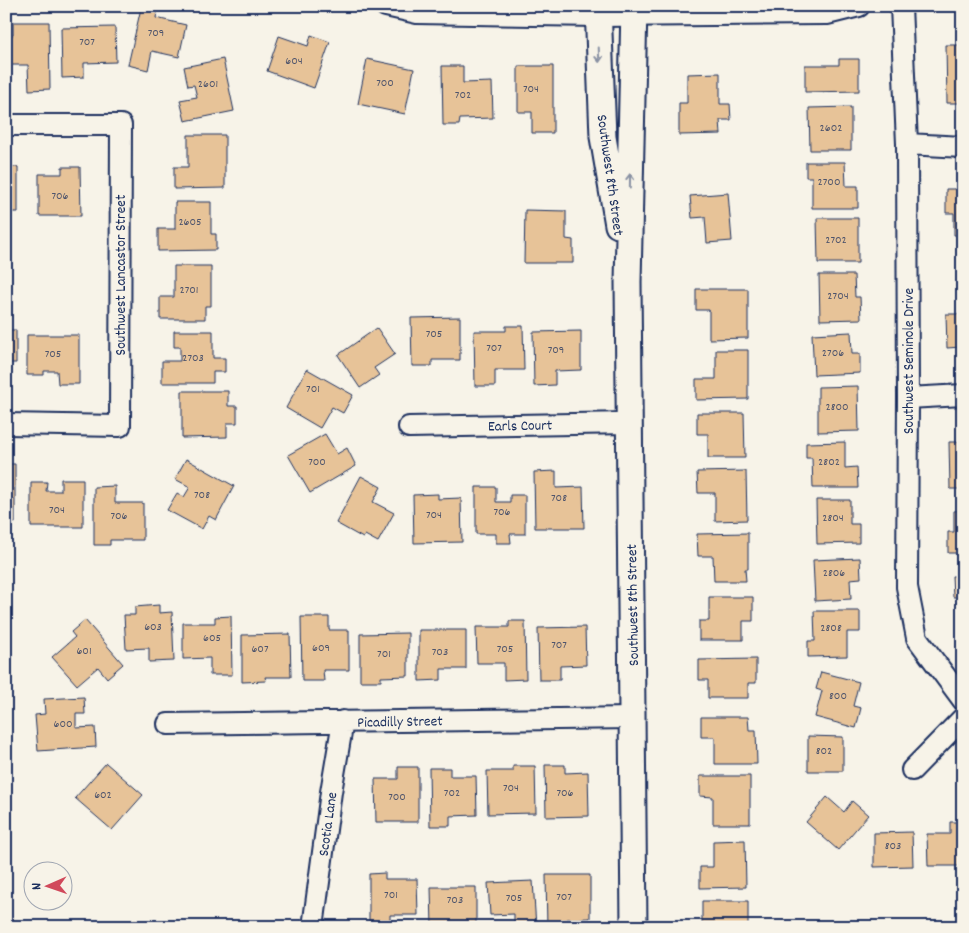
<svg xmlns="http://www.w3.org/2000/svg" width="969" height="933" viewBox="0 0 969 933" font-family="Dekko,sans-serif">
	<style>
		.building { fill: #e7c398; stroke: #1b2f5e }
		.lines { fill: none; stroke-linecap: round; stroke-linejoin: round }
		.minor-casing { stroke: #1b2f5e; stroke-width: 24 }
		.tertiary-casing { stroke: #1b2f5e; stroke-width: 29 }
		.minor { stroke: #f7f3e8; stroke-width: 20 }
		.tertiary { stroke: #f7f3e8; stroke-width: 25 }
		.oneway { stroke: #8991a3 }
		.labels { text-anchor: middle; stroke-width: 4; stroke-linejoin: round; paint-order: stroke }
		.number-label { font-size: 12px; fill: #4e546c }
		.street-label { font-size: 15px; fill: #1b2f5e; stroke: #f7f3e8 }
	</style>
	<rect width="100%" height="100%" fill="#f7f3e8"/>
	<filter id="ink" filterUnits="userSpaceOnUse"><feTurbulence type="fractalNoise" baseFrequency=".02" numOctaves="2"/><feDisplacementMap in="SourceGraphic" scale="10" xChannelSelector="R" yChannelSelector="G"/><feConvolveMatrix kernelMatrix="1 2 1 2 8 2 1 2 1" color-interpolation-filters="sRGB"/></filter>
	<g filter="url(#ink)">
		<!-- building -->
		<path class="building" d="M141,8L157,12L156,18L186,25L179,57L152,51L148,70L128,65Z
			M13,22H49L50,89L29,90L28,65H6V35H13Z
			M115,27L116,62L84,63V77L62,78L61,28Z
			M311,35L330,42L314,88L267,71L279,36L308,46Z
			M946,45H963V103H947Z
			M223,59L234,111L185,121L180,100L197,97L194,85L188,86L184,67Z
			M367,59L414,69L405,114L358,104Z
			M839,59H859V91L805,92V65H839Z
			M442,66H463V83L492,82L493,118L460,119L459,125H443Z
			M518,66H553V133H532V112H518Z
			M720,73V104H730L731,120H720L721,134L679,135V103H687V74Z
			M851,107V150H810L809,108Z
			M188,135H225V188L174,189V167H188Z
			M806,162H845L846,186H858V208H812V177H806Z
			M6,167H18V212H6Z
			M62,167H80L81,216H39V174H62Z
			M946,189H963V235H954V213H946Z
			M728,193L732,241L707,243L705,217L692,218L690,196Z
			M175,202H211V234H216V250L158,251V229H175Z
			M525,210L566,211V239L573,240V263H524Z
			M817,218H858V263H818Z
			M174,266H211V306H205V319H160V297H174Z
			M819,275H854L855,297H860L861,319L820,320Z
			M696,289H748V338L709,339V310H696Z
			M946,314H963V342H961V347L947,348Z
			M460,317V360H432V366H412L411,318Z
			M506,326H523L524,370H495V386H475L474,331H506Z
			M377,328L395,354L374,368L379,375L360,388L338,355Z
			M6,330H16V363H6Z
			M174,331H213V358H225V372H213V383H162V361H180V347H174Z
			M581,331V370L555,371V385L534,386L533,332Z
			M851,332L852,354H860V373L814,375L812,334Z
			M27,335H79V384H58L57,371H44V375H27Z
			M716,350H748V399L696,400V379H716Z
			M307,369L353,395L343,413L332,407L320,428L286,408Z
			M858,386L859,431L818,432V387Z
			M182,391H228V406H237V423H227V437L182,438Z
			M697,413H744L745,458H708V434H697Z
			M325,434L337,454L347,448L356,466L310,493L288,455Z
			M845,442V468L857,467L858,488H813L812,458H806V443Z
			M949,442H963V489H950Z
			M186,459L234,486L216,520L209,516L202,529L167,510L177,493L184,497L190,487L175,479Z
			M6,464H15V523H6Z
			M556,471V488L583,487L584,528H535L534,472Z
			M746,471L747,520L715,521V493H698L697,472Z
			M361,476L381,487L373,502L394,513L378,542L365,535L363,538L336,523Z
			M61,479H83V527H31V482H47L46,491H61Z
			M115,486V503H143V540H110V545H94V487Z
			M476,487H496V502H510V495H525V534H510L511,543H496V534H476Z
			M438,494V499L461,498L462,542L414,543L413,495Z
			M816,500H850V524H859V543L817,544Z
			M963,510V553H948V532H954V511Z
			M748,533V569H745L746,581H714L713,556H698L697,534Z
			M860,558L861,578L850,579L851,599L815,601L813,560Z
			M952,576H963V621L961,597H953Z
			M709,597H753V621H743V640H699V621H709Z
			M159,605V613L172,612L174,661L149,662V648L126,649L124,615H135V607Z
			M814,611H860V632H847V656L808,657V641H815Z
			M231,616L232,675H210V658L183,659V623H215V617Z
			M301,617H329V630H349V670H323L324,681H302Z
			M85,620L123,664L107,678L98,667L77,685L52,657L75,637L71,632Z
			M509,621H525L526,679L504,680V663H477L476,627H509Z
			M585,627L586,665L560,666V680H539L538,628Z
			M419,630H466V669H441V680L419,681Z
			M408,633V676L381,677V681H360V634Z
			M290,634L291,677H265L266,681L242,682V635Z
			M756,659V683H748V698H708V680H699V660Z
			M821,672L859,682L853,706L861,708L856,728L815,717L822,691L816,689Z
			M84,697L85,714H76V728L95,727L96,747L38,751L35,715L45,714L44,699Z
			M701,717H748L749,730H756L757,764H715V737H701Z
			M808,736L843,737V771H808Z
			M106,763L143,795L112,830L75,798Z
			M545,765H565V773L588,772L589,816L546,817Z
			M513,766H535L536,813L488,814L487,771H513Z
			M398,767H418V822H376L375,779H398Z
			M429,768H450V776H476L477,815L450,816V826H430Z
			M700,776H750V824H713V797L700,796Z
			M827,797L844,812L852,801L868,815L838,850L806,822Z
			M950,822H963V866H928L927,834H950Z
			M912,832L913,866L874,867V833Z
			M745,840L746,887L700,888V867H713V841Z
			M385,873V879H417L418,915H390V927H369V874Z
			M546,875H590V918L566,919L567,927H547Z
			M533,881L536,927H514V914L490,915L488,883Z
			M431,887H476V926L432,927Z
			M702,901H748V927H702Z"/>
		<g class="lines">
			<!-- minor casing -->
			<g class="minor-casing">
				<path id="minor" d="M386,6L417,13L598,16L827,14L859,6
					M901,6L907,144L908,398L907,587L917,638L963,700
					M6,125H121L120,426L6,424
					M907,144L963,147
					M908,398L963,395
					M409,427L630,423
					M168,724L633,718
					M912,770L963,718
					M313,927L331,792L343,721"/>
			</g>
			<!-- tertiary casing -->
			<g class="tertiary-casing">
				<path id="tertiary" d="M598,6L603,137L618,225
					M634,927L628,282L634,6"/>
			</g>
			<!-- minor -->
			<use href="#minor" class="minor"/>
			<!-- tertiary -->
			<use href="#tertiary" class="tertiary"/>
		</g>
		<!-- one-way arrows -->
		<defs><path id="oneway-shaft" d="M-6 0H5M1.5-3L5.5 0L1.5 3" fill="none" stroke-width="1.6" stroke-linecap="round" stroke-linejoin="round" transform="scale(1.25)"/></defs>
		<g class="oneway">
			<use href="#oneway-shaft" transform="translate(599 55) rotate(88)"/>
			<use href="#oneway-shaft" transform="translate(630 181) rotate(-89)"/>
		</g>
	</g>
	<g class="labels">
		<!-- number labels -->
		<g class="number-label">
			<text x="156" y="36">709</text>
			<text x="87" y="45">707</text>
			<text x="294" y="64">604</text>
			<text x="385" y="86">700</text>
			<text x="208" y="87">2601</text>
			<text x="531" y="92">704</text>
			<text x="463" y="98">702</text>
			<text x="831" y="131">2602</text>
			<text x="829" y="185">2700</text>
			<text x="60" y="199">706</text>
			<text x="190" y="225">2605</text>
			<text x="836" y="243">2702</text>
			<text x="189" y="293">2701</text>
			<text x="838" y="299">2704</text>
			<text x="434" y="337">705</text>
			<text x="494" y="351">707</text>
			<text x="556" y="353">709</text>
			<text x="833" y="356">2706</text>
			<text x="53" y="357">705</text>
			<text x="193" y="361">2703</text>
			<text x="313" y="392">701</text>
			<text x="837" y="410">2800</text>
			<text x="317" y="465">700</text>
			<text x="829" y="465">2802</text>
			<text x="202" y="498">708</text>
			<text x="559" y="501">708</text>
			<text x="57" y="513">704</text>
			<text x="502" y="515">706</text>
			<text x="434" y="518">704</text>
			<text x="119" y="519">706</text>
			<text x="833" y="521">2804</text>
			<text x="834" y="576">2806</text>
			<text x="153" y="630">603</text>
			<text x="831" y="631">2808</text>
			<text x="212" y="641">605</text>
			<text x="559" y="648">707</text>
			<text x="321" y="651">609</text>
			<text x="260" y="652">607</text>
			<text x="505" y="652">705</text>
			<text x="84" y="654">601</text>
			<text x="440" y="655">703</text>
			<text x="384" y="657">701</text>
			<text x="838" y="699">800</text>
			<text x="63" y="727">600</text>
			<text x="824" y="754">802</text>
			<text x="511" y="791">704</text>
			<text x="452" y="796">702</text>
			<text x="565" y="796">706</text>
			<text x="103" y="798">602</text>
			<text x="397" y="800">700</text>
			<text x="893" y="849">803</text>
			<text x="391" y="898">701</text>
			<text x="564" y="900">707</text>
			<text x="514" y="901">705</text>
			<text x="455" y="903">703</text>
		</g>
		<!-- street labels -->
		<g class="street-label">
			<text transform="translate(611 175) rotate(82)" y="5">Southwest 8th Street</text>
			<text transform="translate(120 275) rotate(-90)" y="5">Southwest Lancastor Street</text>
			<text transform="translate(908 361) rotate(-90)" y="5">Southwest Seminole Drive</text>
			<text transform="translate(520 425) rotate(-1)" y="5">Earls Court</text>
			<text transform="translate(632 605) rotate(-91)" y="5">Southwest 8th Street</text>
			<text transform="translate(400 721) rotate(-1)" y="5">Picadilly Street</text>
			<text transform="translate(327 824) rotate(-82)" y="5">Scotia Lane</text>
		</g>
	</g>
	<!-- margin -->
	<rect width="969" height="933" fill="none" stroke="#f7f3e8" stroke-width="25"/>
	<rect x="12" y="12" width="944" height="908" fill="none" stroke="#1b2f5e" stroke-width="2" filter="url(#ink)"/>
	<!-- north arrow -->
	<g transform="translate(48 886) rotate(268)"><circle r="24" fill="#f7f3e8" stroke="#9fa5b1"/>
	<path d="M0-4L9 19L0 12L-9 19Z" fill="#d1495b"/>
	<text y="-8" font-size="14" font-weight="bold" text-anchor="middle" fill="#1b2f5e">N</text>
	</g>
</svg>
